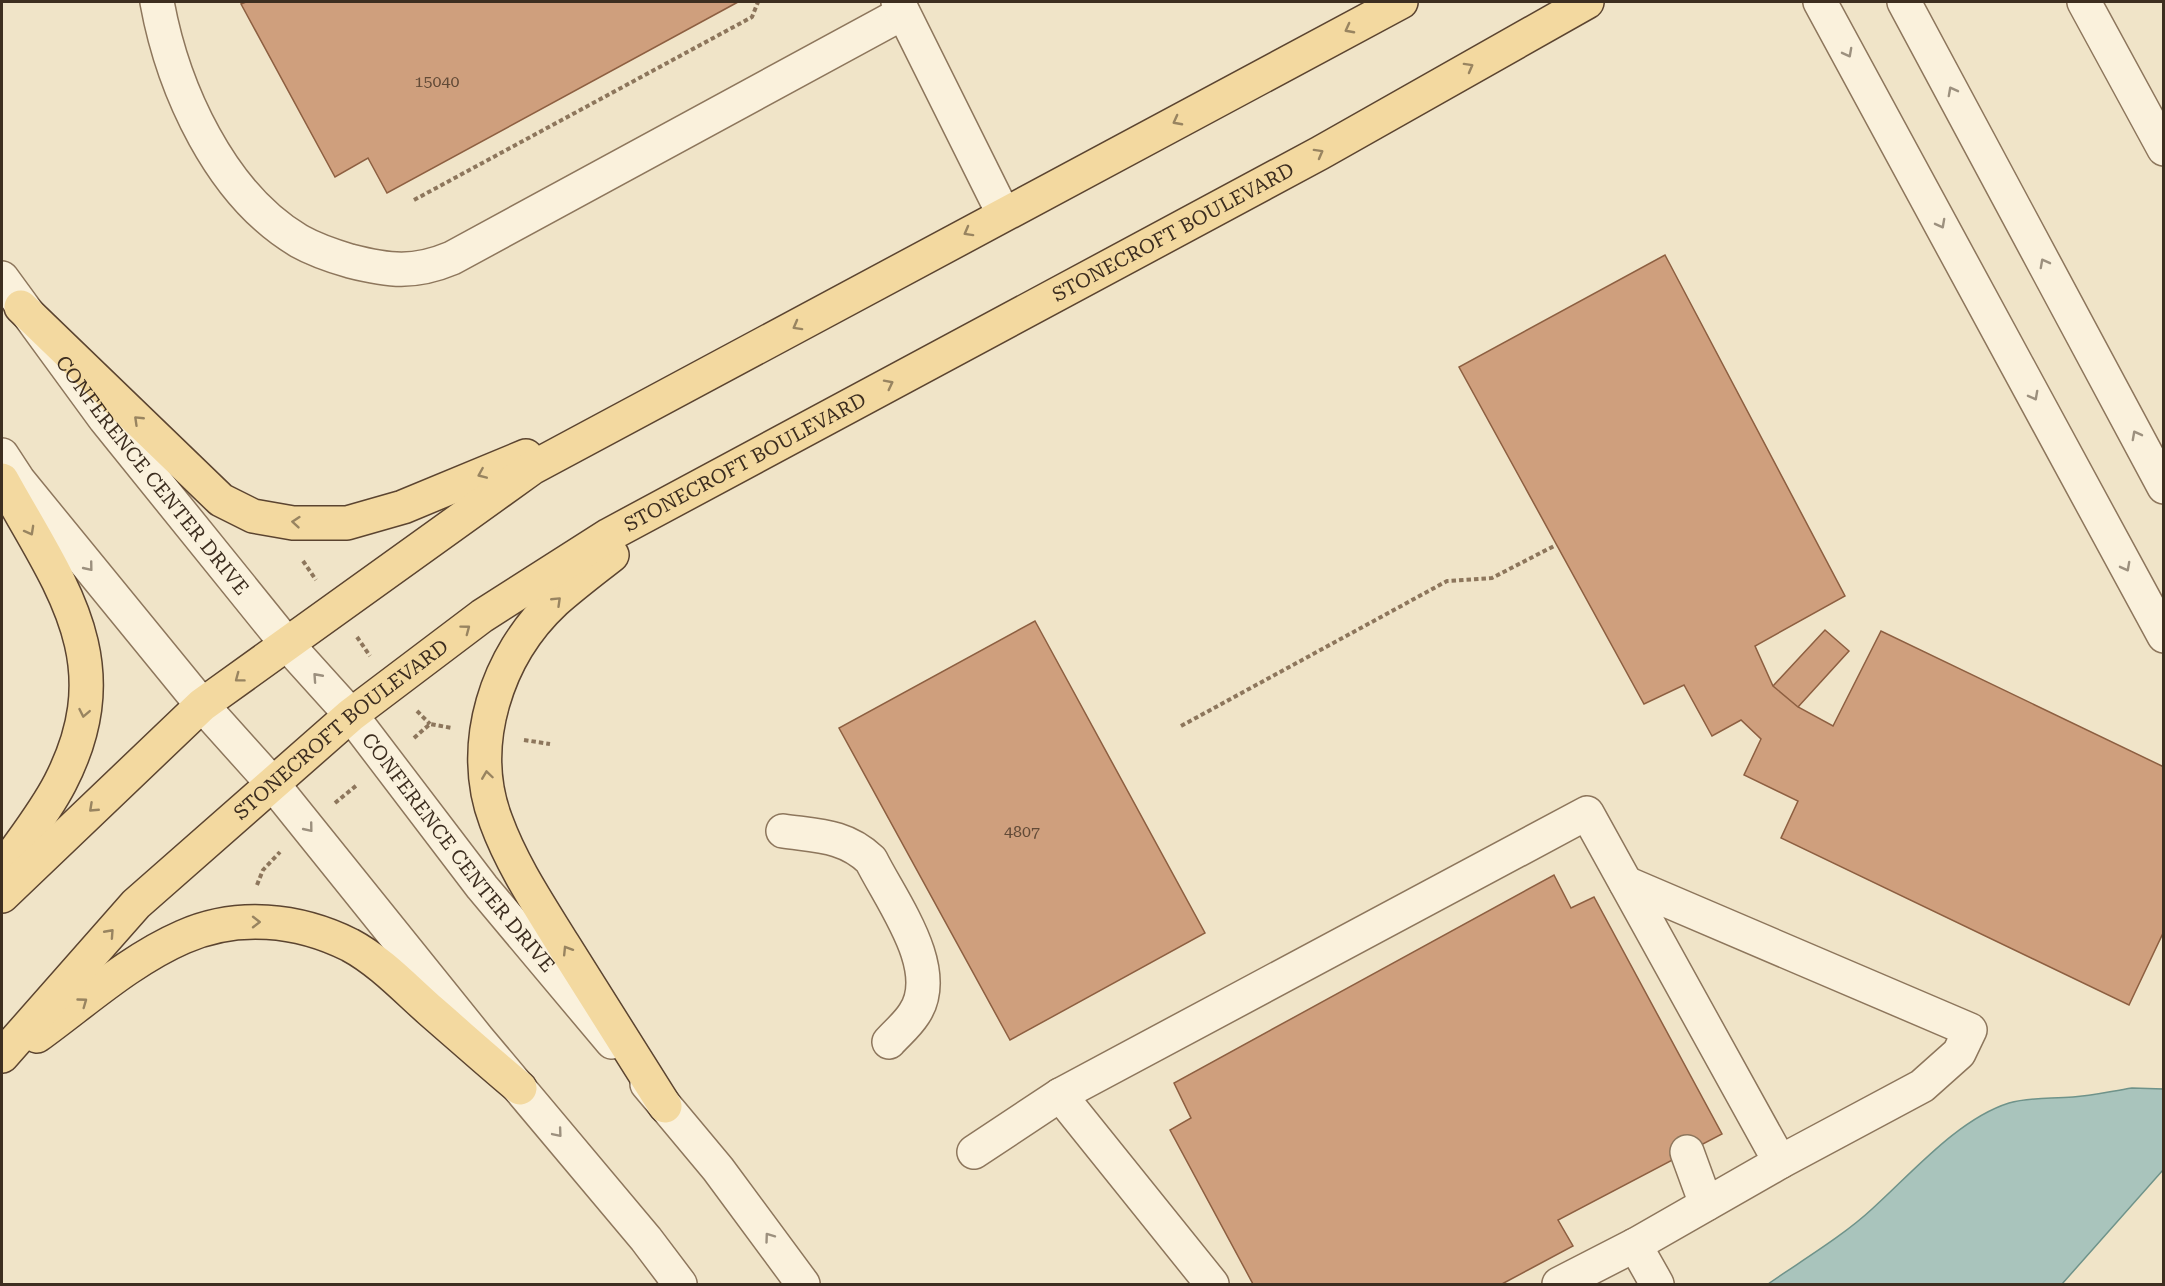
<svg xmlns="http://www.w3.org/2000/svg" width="2165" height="1286" viewBox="0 0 2165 1286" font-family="'Roboto Serif',serif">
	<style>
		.water { fill: #a9c4bc; stroke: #6f938a; stroke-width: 1.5 }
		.building { fill: #cf9f7d; stroke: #8d5f41; stroke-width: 1.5 }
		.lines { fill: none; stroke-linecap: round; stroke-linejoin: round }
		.minor-casing { stroke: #8d765c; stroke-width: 36 }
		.major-casing { stroke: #5b4430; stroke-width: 36 }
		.path { stroke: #8d765c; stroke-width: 4; stroke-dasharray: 4.5 3; stroke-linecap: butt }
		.minor { stroke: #faf1dc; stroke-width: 33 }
		.major { stroke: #f3d9a0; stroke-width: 33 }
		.oneway { stroke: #988460 }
		.oneway2 { stroke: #9c907e }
		.labels { text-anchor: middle; stroke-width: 4.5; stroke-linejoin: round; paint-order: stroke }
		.number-label { font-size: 16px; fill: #624a37 }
		.street-label { font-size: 20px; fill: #3d2e20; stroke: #f7eed8 }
	</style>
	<rect width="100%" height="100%" fill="#f0e4c8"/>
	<!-- water -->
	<path class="water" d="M2132,1088L2163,1089V1170L2062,1284H1768C1801,1261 1843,1236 1872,1209C1911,1174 1958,1119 2009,1103C2030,1097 2051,1099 2073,1097C2092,1096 2112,1091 2132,1088Z"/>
	<!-- building -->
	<path class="building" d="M246,2H738L387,193L368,158L335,177L241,4Z
		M1665,255L1845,596L1755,646L1773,686L1798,707L1833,726L1881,631L2164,767V931L2129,1005L1781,838L1798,801L1744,775L1761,739L1741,720L1712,736L1684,685L1644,704L1459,367Z
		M1035,621L1205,933L1010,1040L839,728Z
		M1825,630L1849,651L1798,707L1773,686Z
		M1554,875L1571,908L1594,897L1722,1134L1558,1220L1573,1246L1502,1284H1253L1170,1130L1191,1118L1174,1083Z"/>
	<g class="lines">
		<!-- minor casing -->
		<g class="minor-casing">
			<g id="minor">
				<path d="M157,2C173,89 220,194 299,241C315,250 333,256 350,261C389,271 414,274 452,258L903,13"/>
				<path d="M898,2L1003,213"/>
				<path d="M1820,2L2164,636"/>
				<path d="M1904,2L2164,487"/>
				<path d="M2084,2L2164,149"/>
				<path id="s1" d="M2,278L105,419L286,643L351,715L482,887L612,1042"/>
				<path d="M2,455L19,481L202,705L272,783L478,1039L646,1239L680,1284"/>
				<path d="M783,831C817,836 845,835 871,860C892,902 944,970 914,1014C907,1025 897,1033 889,1042"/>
				<path d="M1626,883L1970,1030L1959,1053L1922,1086L1780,1162"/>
				<path d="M647,1084L718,1169L803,1284"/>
				<path d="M974,1152L1060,1095"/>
				<path d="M1687,1152L1706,1204"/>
				<path d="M1635,1245L1657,1284"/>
				<path d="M1212,1284L1060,1095L1587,813L1780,1162L1635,1245L1559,1284"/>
			</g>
		</g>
		<!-- major casing -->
		<g class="major-casing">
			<g id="major">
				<path d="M21,307L221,500L253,516L293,523H347L403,507L526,456"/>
				<path d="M2,480C60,585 123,661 60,783C44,814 21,842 2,870"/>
				<path d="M612,555C593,570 573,585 555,601C497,655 467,745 496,821C512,865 539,905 563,944C597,998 631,1052 665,1106"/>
				<path d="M2,896L202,705L532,468L1401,2"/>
				<path d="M37,1036C84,1002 130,960 183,937C237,913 298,919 350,945C380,961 406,989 431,1011C461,1037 490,1063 520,1088"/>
				<path id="s2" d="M2,1056L136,904L351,715L482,616L609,535L1320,153L1587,2"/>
			</g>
		</g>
		<!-- path -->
		<path class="path" d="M414,200L752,17L758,2
			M303,561L316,580
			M357,637L370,656
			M417,711L430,724
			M1181,726L1447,581L1492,578L1556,545
			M414,738L430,724L452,728
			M524,740L550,744
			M335,803L357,785
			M257,885L263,870L280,852"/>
		<!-- minor -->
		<use href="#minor" class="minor"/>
		<!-- major -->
		<use href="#major" class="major"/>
	</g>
	<!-- one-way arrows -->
	<defs><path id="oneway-chevron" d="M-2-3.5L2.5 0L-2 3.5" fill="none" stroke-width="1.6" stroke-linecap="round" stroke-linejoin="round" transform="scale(1.5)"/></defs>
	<g class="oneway">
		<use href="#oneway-chevron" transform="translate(1349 29) rotate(152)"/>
		<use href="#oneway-chevron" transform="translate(1469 67) rotate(-29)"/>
		<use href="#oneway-chevron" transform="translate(1177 121) rotate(152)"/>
		<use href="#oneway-chevron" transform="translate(1319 153) rotate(-29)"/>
		<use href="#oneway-chevron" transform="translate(968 232) rotate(151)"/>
		<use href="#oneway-chevron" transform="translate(797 326) rotate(151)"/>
		<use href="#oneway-chevron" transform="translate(889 384) rotate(-27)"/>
		<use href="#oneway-chevron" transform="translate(138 420) rotate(-136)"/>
		<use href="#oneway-chevron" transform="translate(482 474) rotate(157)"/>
		<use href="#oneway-chevron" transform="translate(296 522) rotate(-175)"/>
		<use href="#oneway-chevron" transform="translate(30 531) rotate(61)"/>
		<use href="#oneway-chevron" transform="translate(557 601) rotate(-44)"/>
		<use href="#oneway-chevron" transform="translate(466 629) rotate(-37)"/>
		<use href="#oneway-chevron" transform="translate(239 678) rotate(143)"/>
		<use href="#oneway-chevron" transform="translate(84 713) rotate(101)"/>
		<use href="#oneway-chevron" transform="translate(487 775) rotate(-98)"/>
		<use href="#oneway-chevron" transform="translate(93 808) rotate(137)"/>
		<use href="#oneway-chevron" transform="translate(256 922)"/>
		<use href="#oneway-chevron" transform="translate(110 933) rotate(-48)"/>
		<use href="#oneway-chevron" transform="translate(567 950) rotate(-122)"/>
		<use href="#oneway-chevron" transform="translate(83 1002) rotate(-36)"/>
	</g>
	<g class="oneway2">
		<use href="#oneway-chevron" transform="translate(1848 53) rotate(62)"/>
		<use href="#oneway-chevron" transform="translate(1952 91) rotate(-118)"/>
		<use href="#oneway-chevron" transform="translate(1941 224) rotate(62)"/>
		<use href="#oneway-chevron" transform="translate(2044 263) rotate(-118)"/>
		<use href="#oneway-chevron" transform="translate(2034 396) rotate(62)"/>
		<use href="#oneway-chevron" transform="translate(2136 435) rotate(-118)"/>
		<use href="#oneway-chevron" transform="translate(89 567) rotate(51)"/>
		<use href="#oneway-chevron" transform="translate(2126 567) rotate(62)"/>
		<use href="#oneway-chevron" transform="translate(317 677) rotate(-132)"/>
		<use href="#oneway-chevron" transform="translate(309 828) rotate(51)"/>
		<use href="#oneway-chevron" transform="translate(558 1133) rotate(50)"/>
		<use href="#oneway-chevron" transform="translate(769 1237) rotate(-126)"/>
	</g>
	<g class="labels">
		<!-- number labels -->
		<g class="number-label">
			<text x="437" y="87">15040</text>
			<text x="1022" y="837">4807</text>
		</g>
		<!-- street labels -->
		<g class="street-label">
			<text dy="7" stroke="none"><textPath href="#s2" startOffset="1444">STONECROFT BOULEVARD</textPath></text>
			<text dy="7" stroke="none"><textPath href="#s2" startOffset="958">STONECROFT BOULEVARD</textPath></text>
			<text dy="7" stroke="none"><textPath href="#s1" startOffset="248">CONFERENCE CENTER DRIVE</textPath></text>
			<text dy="7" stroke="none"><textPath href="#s2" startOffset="472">STONECROFT BOULEVARD</textPath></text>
			<text dy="7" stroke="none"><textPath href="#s1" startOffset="734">CONFERENCE CENTER DRIVE</textPath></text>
		</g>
	</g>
	<!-- border -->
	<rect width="2165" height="1286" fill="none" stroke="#3d2e20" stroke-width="6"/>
</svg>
